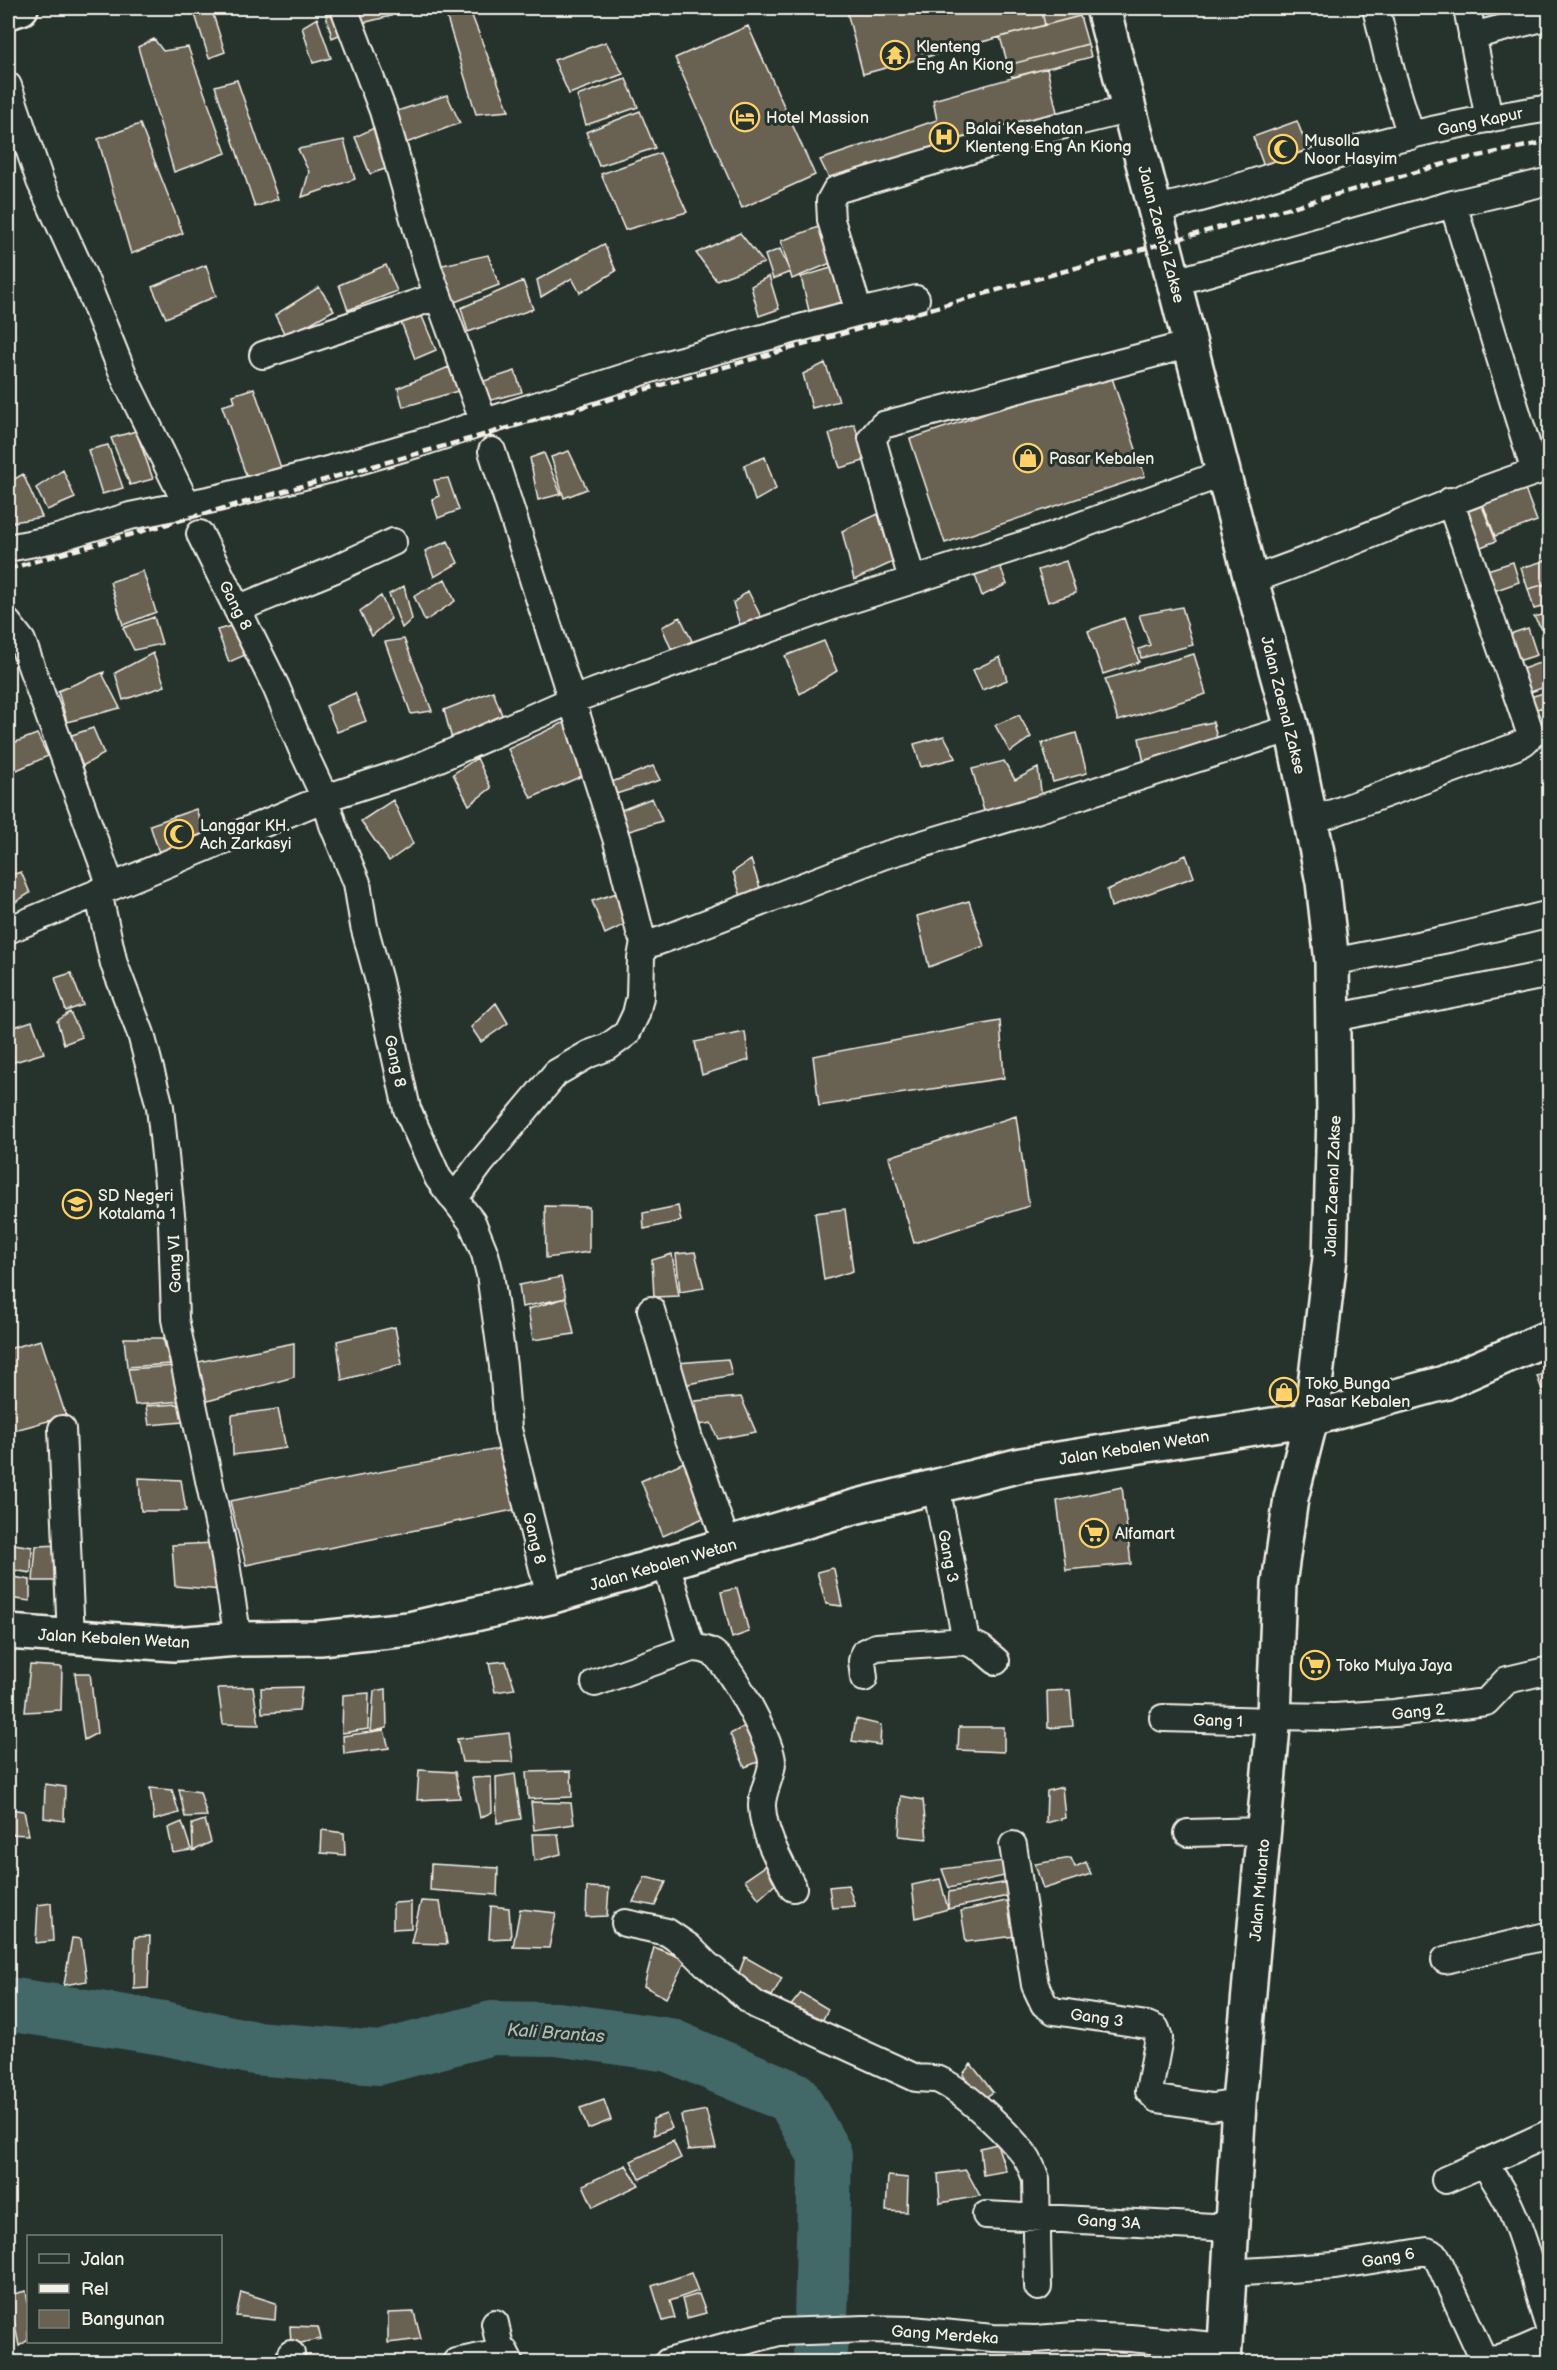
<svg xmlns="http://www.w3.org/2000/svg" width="1557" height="2370" viewBox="0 0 1557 2370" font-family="'Balsamiq Sans',sans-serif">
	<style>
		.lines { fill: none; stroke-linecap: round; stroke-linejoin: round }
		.river { stroke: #436768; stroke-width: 54 }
		.building { fill: #696252; stroke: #f4f1e8; stroke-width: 1.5 }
		.street-casing { stroke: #f4f1e8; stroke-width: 30 }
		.secondary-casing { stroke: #f4f1e8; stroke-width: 38 }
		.primary-casing { stroke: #f4f1e8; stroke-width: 38 }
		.highway-casing { stroke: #f4f1e8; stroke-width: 38 }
		.street { stroke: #26332d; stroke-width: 26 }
		.secondary { stroke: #26332d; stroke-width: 33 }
		.primary { stroke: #26332d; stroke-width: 33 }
		.highway { stroke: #26332d; stroke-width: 33 }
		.rail { stroke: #f4f1e8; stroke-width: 4.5; stroke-dasharray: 9 4.5; stroke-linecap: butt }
		.labels { text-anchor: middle; stroke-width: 6; stroke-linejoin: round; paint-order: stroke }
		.poi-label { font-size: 16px; fill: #f4f1e8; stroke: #26332d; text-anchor: start }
		.street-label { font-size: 16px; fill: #f4f1e8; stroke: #26332d }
		.water-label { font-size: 18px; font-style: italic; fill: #adbab5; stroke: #26332d }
	</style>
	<rect width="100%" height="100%" fill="#26332d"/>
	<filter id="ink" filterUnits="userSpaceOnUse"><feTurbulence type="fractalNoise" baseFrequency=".0167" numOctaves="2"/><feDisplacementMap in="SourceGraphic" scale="12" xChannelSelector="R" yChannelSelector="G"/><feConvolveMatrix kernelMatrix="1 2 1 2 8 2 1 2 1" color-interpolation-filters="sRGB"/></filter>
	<g filter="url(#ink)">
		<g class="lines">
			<!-- river -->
			<path class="river" d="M8,2004L163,2028L254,2048L379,2058L492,2028L557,2029L669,2045L793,2098L825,2155L820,2362"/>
		</g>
		<!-- building -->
		<path class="building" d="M193,8H211L225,52L209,58Z
			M324,8H333L341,34L332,38Z
			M357,8H387L391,16L362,23Z
			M444,8H469L509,111L476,114Z
			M846,8H900L901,13L914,9V8H1044H1041L1045,25L863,74Z
			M1041,8H1077L1080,16L1045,25Z
			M1080,16L1088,44L1008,65L1000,37Z
			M317,18L331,58L313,63L302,27Z
			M748,26L815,175L742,208L675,58Z
			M154,39L163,51L188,47L226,153L174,172L138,47Z
			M606,42L623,74L569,94L554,60Z
			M1088,44L1091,57L1012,77L1008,65Z
			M1047,68L1059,121L834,188L820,160L937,120L933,100Z
			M626,79L638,107L586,125L577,96Z
			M237,80L278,199L255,207L215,86Z
			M447,95L460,123L398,146L388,114Z
			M640,111L655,148L599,166L586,132Z
			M1297,121L1313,162L1268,177L1253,137Z
			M140,124L183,233L131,254L98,139Z
			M376,127L388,168L370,174L355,137Z
			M344,140L355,179L302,197L309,172L298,149Z
			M660,153L687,212L625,230L601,174Z
			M821,226L838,260L792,279L781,241Z
			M740,233L764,263L716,280L696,253Z
			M604,244L616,271L580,293L572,278L541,297L537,280Z
			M780,249L790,272L773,279L765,255Z
			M488,255L499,285L447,305L438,266Z
			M206,265L216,296L166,318L152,287Z
			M386,265L397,291L348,310L339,285Z
			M841,265L848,301L809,311L801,277Z
			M769,276L779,309L759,316L751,286Z
			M523,281L533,309L468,332L461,308Z
			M319,287L334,310L286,337L275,315Z
			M421,314L436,350L415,359L400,319Z
			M825,363L839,401L812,408L803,374Z
			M449,367L458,391L403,407L398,388Z
			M515,371L522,392L480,403L478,383Z
			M1110,372L1145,476L945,543L910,439Z
			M254,388L281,468L247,478L222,406L235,402L233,395Z
			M854,424L867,460L840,468L829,434Z
			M136,431L153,479L130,485L111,438Z
			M108,445L123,488L102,494L88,450Z
			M569,451L587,489L564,498L551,457Z
			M544,453L561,494L538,500L530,458Z
			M765,457L776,489L755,501L744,465Z
			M63,470L75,498L47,510L36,488Z
			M23,474L42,517L8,523V483Z
			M448,478L459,510L438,518L432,499L439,496L434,480Z
			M1523,484L1537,521L1495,536L1481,499Z
			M1482,506L1496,541L1481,547L1466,512Z
			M878,514L893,562L854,580L842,531Z
			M448,541L458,563L434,577L425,551Z
			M1550,559V583L1528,589L1521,568Z
			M1066,561L1076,593L1048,602L1038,570Z
			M1513,562L1519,582L1488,593L1481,572Z
			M999,563L1007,584L982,596L975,575Z
			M143,571L156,612L123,625L110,582Z
			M445,579L455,601L425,621L414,596Z
			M1550,583V605L1534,609L1528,589Z
			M404,586L412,619L402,628L389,594Z
			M748,591L764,623L743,635L733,603Z
			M381,596L391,619L372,636L360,611Z
			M1182,607L1193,645L1141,658L1139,649L1150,645L1139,615Z
			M1550,613V631L1544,632L1534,617Z
			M154,617L162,644L134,650L123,628Z
			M680,617L692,641L672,651L662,627Z
			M1124,618L1139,662L1103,674L1088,631Z
			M238,624L252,652L229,662L217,630Z
			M1528,628L1537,655L1518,661L1510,637L1513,633Z
			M404,639L432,711L411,714L385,642Z
			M824,641L837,671L800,694L785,656Z
			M153,653L165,686L123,700L115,673Z
			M1194,654L1206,694L1118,721L1105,679Z
			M1000,657L1007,680L982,690L973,670Z
			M1550,659V685L1528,693L1520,670Z
			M104,672L103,675L120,708L67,722L58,691Z
			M493,691L502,715L453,743L444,710Z
			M1550,691V716L1546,718L1542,707L1535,710L1530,697Z
			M355,693L366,721L337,732L326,706Z
			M1019,715L1031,737L1010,752L995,725Z
			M565,722L582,776L531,798L508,749Z
			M1213,722L1219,746L1144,763L1139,738Z
			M93,728L104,754L77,769L63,738Z
			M1076,733L1087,773L1053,782L1042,743Z
			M37,734L48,756L8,774V745Z
			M944,736L956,758L921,767L914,744Z
			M477,758L491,788L469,805L453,774Z
			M1004,761L1015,780L1038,768L1042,799L986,818L972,769Z
			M653,766L660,780L616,794L612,782Z
			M652,798L662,821L626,832L619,811Z
			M393,800L413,844L389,861L361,821Z
			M196,809L207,842L162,862L150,825Z
			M1186,855L1194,877L1111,907L1107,890Z
			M751,860L763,897L743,902L733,872Z
			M21,872L30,893L14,903L8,887V876Z
			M623,891L632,921L605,934L592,901Z
			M969,901L984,946L929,967L917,916Z
			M71,973L83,1005L66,1011L55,978Z
			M496,1003L508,1023L481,1042L471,1027Z
			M70,1012L82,1037L64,1044L57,1021Z
			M32,1021L44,1053L11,1063L8,1050V1029Z
			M1000,1021L1004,1078L819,1106L813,1056Z
			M745,1032L749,1060L702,1075L695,1042Z
			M1016,1116L1029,1206L914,1243L889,1157Z
			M545,1206L589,1207V1252L546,1258Z
			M678,1206L681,1221L644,1229L643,1213Z
			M845,1209L853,1271L824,1280L815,1213Z
			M695,1252L704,1288L680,1292L676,1254Z
			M672,1254L679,1296L654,1297L652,1260Z
			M561,1277L566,1298L522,1307L519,1285Z
			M566,1298L574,1334L533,1340L528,1309Z
			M395,1327L402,1364L342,1380L337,1341Z
			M124,1338H163L170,1364L127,1367Z
			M41,1340L66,1416L8,1432V1349Z
			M294,1343V1377L204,1402L198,1362Z
			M728,1359L732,1375L683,1385L677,1363Z
			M175,1366L182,1401L135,1405L128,1369Z
			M1550,1371V1412L1537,1376Z
			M741,1397L756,1432L718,1439L711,1423L700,1425L695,1401Z
			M179,1404L183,1422L149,1425L146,1406Z
			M278,1409L286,1448L233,1455L232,1415Z
			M503,1448L518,1509L246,1565L230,1501Z
			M691,1459L710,1515L663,1536L641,1481Z
			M139,1478L181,1480L186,1511H141Z
			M1122,1487L1131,1564L1066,1570L1057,1501Z
			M8,1543L32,1547L31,1573L8,1569Z
			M214,1543L221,1590L175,1586L172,1545Z
			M63,1545L54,1581H33L36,1546Z
			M832,1568L834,1569L842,1606L826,1604L817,1572Z
			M8,1576L30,1580V1601L8,1598Z
			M737,1588L749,1632L732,1638L721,1592Z
			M506,1661L515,1689L495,1692L489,1663Z
			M30,1665L62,1667L61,1710L25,1712Z
			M75,1673H90L97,1733L84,1740Z
			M253,1687L259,1725L223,1724L218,1688Z
			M302,1687L299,1711L262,1713L261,1688Z
			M386,1689L387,1728L371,1732L374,1691Z
			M1070,1690L1073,1726L1048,1728L1047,1691Z
			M369,1693L368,1729L342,1733L343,1695Z
			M856,1719L881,1725L880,1745L852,1741Z
			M747,1725L763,1760L745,1767L730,1734Z
			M959,1727H1004V1752L958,1750Z
			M384,1730L389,1748L344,1754L343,1736Z
			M509,1733L513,1762H462L457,1739Z
			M419,1770L455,1772L460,1798L417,1800Z
			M571,1771L572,1797L528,1799L526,1772Z
			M515,1774L521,1819L497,1823L496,1777Z
			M491,1777L492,1812L480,1818L472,1778Z
			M45,1784L65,1787L64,1821L44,1818Z
			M1062,1787L1065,1818L1046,1823L1047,1791Z
			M150,1788L172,1790L179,1813L154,1820Z
			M179,1789L200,1792L207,1816L185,1817Z
			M901,1796L923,1800L927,1839L899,1836Z
			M531,1802L571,1803L574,1824L534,1830Z
			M8,1809L24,1811L29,1835L8,1834Z
			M205,1820L211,1842L193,1851L192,1824Z
			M182,1822L191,1850L173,1853L168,1828Z
			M322,1830L344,1833L345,1855L321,1853Z
			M532,1834H558L561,1854L534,1861Z
			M1071,1858L1075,1867L1086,1862L1091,1874L1043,1889L1035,1864Z
			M774,1860L781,1879L759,1899L745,1880Z
			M1011,1860L1014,1874L949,1888L942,1869Z
			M431,1864L498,1868L497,1895L430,1890Z
			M645,1877L666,1882L655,1906L633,1902Z
			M940,1879L948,1909L916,1918L912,1885Z
			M1015,1881L1012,1895L948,1909L949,1892Z
			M848,1885L855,1906L832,1908L829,1887Z
			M587,1887L609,1888L607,1916L586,1917Z
			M1015,1899L1024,1935L966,1942L961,1911Z
			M421,1901L440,1902L447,1944L411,1943Z
			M411,1902V1928L393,1929V1903Z
			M51,1903L53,1941L36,1943L38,1905Z
			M491,1906L509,1908L511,1938L489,1939Z
			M520,1909L556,1913L549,1948L513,1947Z
			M150,1936L148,1988L134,1989L135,1937Z
			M72,1938L81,1939L87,1981L64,1985Z
			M654,1947L686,1960L666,1998L644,1986Z
			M745,1957L782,1978L772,1996L736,1981Z
			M801,1993L828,2009L819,2028L789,2008Z
			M971,2064L993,2092L978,2103L963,2074Z
			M604,2100L611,2120L588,2129L580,2108Z
			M706,2110L716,2148L688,2150L681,2115Z
			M666,2114L672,2128L654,2135L653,2119Z
			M673,2141L681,2158L640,2179L631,2161Z
			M997,2144L1006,2171L983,2175L980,2148Z
			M626,2165L639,2185L593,2207L583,2185Z
			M966,2170L980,2196L940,2203L938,2174Z
			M888,2176L908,2178L907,2212L886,2211Z
			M691,2273L698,2291L670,2301L675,2318L663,2321L652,2286Z
			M26,2291L28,2303V2340L19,2346L9,2295Z
			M241,2292L276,2303L275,2320L236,2316Z
			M699,2294L706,2313L687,2318L682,2299Z
			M414,2312L421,2339L388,2343V2313Z
			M290,2326L318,2327L321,2339L291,2345Z"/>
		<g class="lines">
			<!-- street casing -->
			<g class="street-casing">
				<path id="street" d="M344,8L383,111L429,271L484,423
					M1376,8L1391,71L1411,136
					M1467,8L1489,119
					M1472,36L1550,16
					M8,86L40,181L86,282L126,381L186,503
					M1453,204L1535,472
					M1155,209C1233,193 1303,164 1379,143C1435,128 1493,117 1550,108
					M1175,282L1453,204L1550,181
					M859,312L831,220L830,201L836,190L1011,138L1131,109
					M263,355L438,296
					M200,534L276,687L302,749L325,798L333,825L357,883L364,926L379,981L407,1109L438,1178L472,1222L485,1254L490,1274L503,1366L508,1429L550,1597
					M8,548L54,539L130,516L218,498L331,469L420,443L663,365L859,312L916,299
					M912,580L872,438L883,425L1191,344
					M1251,580C1352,546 1448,499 1550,467
					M237,609L335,569L393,542
					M8,623L22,641L111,886
					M1311,821L1514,747L1524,742L1531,735L1450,501
					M98,892L114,964L141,1034L160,1107L172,1224L175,1319L224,1551L238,1639
					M8,930L325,798L414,769L572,700L844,602L1054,535L1224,473
					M644,941L653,943L670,937L882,856L1036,810L1292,728
					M1332,962L1448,939L1550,914
					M1333,1018L1550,974
					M454,1199L480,1164L556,1073L589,1054L608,1047L627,1033L636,1014L640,997L641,958L644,941L640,932L617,841L492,451
					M651,1310L689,1439L699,1463L727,1545
					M62,1429L71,1638
					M966,1641L982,1649L996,1661
					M692,1648C700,1648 706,1649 713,1653C729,1664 772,1743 772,1762C772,1776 761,1792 762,1807C764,1836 780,1862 793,1888
					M864,1678L862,1661L864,1653L876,1647L966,1641L936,1486
					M595,1683L692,1648L666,1564
					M1274,1716L1335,1717L1394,1713L1486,1702L1507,1680L1550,1670
					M1163,1718L1274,1721
					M1188,1833L1264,1831
					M1013,1845L1035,1985L1044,2004L1054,2011L1147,2025L1156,2029L1159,2038L1149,2091L1157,2099L1212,2107L1239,2103
					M625,1923L667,1932L689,1947L706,1964L756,2005L916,2078C923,2079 932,2078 939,2080C962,2090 1001,2127 1018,2147C1027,2156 1032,2167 1036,2179L1038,2287
					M1445,1960L1550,1935
					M1484,2163L1550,2133
					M1445,2180L1484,2163C1493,2177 1503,2192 1510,2207C1528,2246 1536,2290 1550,2330
					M986,2215L1232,2228
					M1228,2273L1335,2266L1427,2251L1435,2255L1440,2264L1482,2356C1497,2365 1534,2344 1550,2338
					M495,2323L501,2353
					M291,2362V2354
					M456,2362L505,2352L510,2362
					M668,2362L779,2332L865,2329L912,2330L993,2338L1036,2339L1075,2336L1130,2338L1225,2347"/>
			</g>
			<!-- secondary casing -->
			<g class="secondary-casing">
				<path id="secondary" d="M8,1632L174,1644L238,1639L320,1638L409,1629L550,1597L854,1507L1021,1465L1311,1419L1444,1383L1550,1337"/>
			</g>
			<!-- primary casing -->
			<g class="primary-casing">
				<path id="primary" d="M1103,8L1251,580L1292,728L1323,882L1332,962L1334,1114L1330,1258L1311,1419L1291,1498L1279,1584L1274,1716L1239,2103L1224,2362"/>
			</g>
			<!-- highway casing -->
			<g class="highway-casing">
				<path id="highway" d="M8,12L21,8"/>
			</g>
			<!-- street -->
			<use href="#street" class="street"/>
			<!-- secondary -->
			<use href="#secondary" class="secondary"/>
			<!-- primary -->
			<use href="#primary" class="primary"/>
			<!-- highway -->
			<use href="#highway" class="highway"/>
			<!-- rail -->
			<path class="rail" d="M8,569L1455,161L1550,141"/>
		</g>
	</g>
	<!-- icons -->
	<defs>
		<g id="temple-ring" transform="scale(1.5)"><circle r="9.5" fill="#26332d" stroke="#ffd166" stroke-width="1.5"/><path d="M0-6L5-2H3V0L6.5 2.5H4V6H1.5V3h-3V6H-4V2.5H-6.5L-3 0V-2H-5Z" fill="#ffd166"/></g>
		<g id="hotel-ring" transform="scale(1.5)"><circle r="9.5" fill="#26332d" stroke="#ffd166" stroke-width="1.5"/><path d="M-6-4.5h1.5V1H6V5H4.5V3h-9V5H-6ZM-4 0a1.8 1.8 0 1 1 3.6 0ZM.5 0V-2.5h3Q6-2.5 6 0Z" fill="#ffd166"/></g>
		<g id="hospital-ring" transform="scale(1.5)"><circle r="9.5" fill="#26332d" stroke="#ffd166" stroke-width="1.5"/><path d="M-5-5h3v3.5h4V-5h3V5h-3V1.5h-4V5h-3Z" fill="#ffd166"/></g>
		<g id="mosque-ring" transform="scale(1.5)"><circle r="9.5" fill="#26332d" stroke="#ffd166" stroke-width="1.5"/><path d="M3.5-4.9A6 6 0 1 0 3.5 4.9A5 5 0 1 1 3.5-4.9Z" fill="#ffd166"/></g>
		<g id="shop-ring" transform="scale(1.5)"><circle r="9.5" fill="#26332d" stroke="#ffd166" stroke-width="1.5"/><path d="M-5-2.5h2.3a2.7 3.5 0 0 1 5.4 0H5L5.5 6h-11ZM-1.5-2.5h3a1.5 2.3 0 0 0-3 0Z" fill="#ffd166"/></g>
		<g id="school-ring" transform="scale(1.5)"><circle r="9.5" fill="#26332d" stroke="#ffd166" stroke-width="1.5"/><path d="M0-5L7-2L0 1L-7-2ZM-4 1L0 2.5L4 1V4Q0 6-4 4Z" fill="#ffd166"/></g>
		<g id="supermarket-ring" transform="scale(1.5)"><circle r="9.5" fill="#26332d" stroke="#ffd166" stroke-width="1.5"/><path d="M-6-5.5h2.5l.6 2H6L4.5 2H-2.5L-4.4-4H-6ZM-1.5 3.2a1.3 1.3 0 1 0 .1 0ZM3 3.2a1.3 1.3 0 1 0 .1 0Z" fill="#ffd166"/></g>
	</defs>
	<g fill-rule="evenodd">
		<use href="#temple-ring" x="895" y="55"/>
		<use href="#hotel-ring" x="745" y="117"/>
		<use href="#hospital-ring" x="944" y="137"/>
		<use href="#mosque-ring" x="1283" y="149"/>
		<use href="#shop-ring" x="1028" y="458"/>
		<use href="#mosque-ring" x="179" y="834"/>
		<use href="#school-ring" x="77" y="1204"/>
		<use href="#shop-ring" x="1284" y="1392"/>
		<use href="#supermarket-ring" x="1094" y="1533"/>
		<use href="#supermarket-ring" x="1315" y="1665"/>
	</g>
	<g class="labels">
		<!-- poi labels -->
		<g class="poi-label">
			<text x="916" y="52">Klenteng<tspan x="916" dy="18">Eng An Kiong</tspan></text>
			<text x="766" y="123">Hotel Massion</text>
			<text x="965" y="134">Balai Kesehatan<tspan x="965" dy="18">Klenteng Eng An Kiong</tspan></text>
			<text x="1304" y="146">Musolla<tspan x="1304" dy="18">Noor Hasyim</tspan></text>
			<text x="1049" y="464">Pasar Kebalen</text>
			<text x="200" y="831">Langgar KH.<tspan x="200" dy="18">Ach Zarkasyi</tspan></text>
			<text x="98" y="1201">SD Negeri<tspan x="98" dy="18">Kotalama 1</tspan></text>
			<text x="1305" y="1389">Toko Bunga<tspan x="1305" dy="18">Pasar Kebalen</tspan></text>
			<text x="1115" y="1539">Alfamart</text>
			<text x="1336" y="1671">Toko Mulya Jaya</text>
		</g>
		<!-- street labels -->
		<g class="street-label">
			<text transform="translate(1480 121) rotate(-12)" y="6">Gang Kapur</text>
			<text transform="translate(1162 234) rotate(75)" y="6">Jalan Zaenal Zakse</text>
			<text transform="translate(236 605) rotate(63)" y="6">Gang 8</text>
			<text transform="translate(1284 705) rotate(76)" y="6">Jalan Zaenal Zakse</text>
			<text transform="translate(396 1061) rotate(78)" y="6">Gang 8</text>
			<text transform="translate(1332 1186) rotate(-88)" y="6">Jalan Zaenal Zakse</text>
			<text transform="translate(174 1264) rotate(-92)" y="6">Gang VI</text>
			<text transform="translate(1134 1447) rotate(-9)" y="6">Jalan Kebalen Wetan</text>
			<text transform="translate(535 1538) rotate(76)" y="6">Gang 8</text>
			<text transform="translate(949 1556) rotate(79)" y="6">Gang 3</text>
			<text transform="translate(663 1564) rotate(-16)" y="6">Jalan Kebalen Wetan</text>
			<text transform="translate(114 1638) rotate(3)" y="6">Jalan Kebalen Wetan</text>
			<text transform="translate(1418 1711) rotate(-6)" y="6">Gang 2</text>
			<text transform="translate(1218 1720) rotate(2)" y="6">Gang 1</text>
			<text transform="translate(1259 1890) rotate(-85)" y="6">Jalan Muharto</text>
			<text transform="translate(1097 2017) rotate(8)" y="6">Gang 3</text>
			<text transform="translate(1109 2221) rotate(3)" y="6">Gang 3A</text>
			<text transform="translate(1388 2257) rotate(-10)" y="6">Gang 6</text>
			<text transform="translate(945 2334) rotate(4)" y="6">Gang Merdeka</text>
		</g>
		<!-- water labels -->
		<g class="water-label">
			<text transform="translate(556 2033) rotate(4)" y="6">Kali Brantas</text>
		</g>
	</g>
	<!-- margin -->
	<rect width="1557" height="2370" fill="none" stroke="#26332d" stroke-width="30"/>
	<rect x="15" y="15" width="1527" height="2340" fill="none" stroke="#f4f1e8" stroke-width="2" filter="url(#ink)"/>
	<!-- legend -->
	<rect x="27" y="2235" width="195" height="108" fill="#26332d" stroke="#787f78" stroke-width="1.5"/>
	<rect x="39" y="2254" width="30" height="9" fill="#26332d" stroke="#787f78" stroke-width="1.5"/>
	<text x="81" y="2265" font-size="18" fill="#f4f1e8">Jalan</text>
	<rect x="39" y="2284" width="30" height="9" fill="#f4f1e8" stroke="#787f78" stroke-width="1.5"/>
	<text x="81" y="2295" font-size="18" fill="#f4f1e8">Rel</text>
	<rect x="39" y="2310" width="30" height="18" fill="#696252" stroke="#787f78" stroke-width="1.5"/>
	<text x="81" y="2325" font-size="18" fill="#f4f1e8">Bangunan</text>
</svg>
